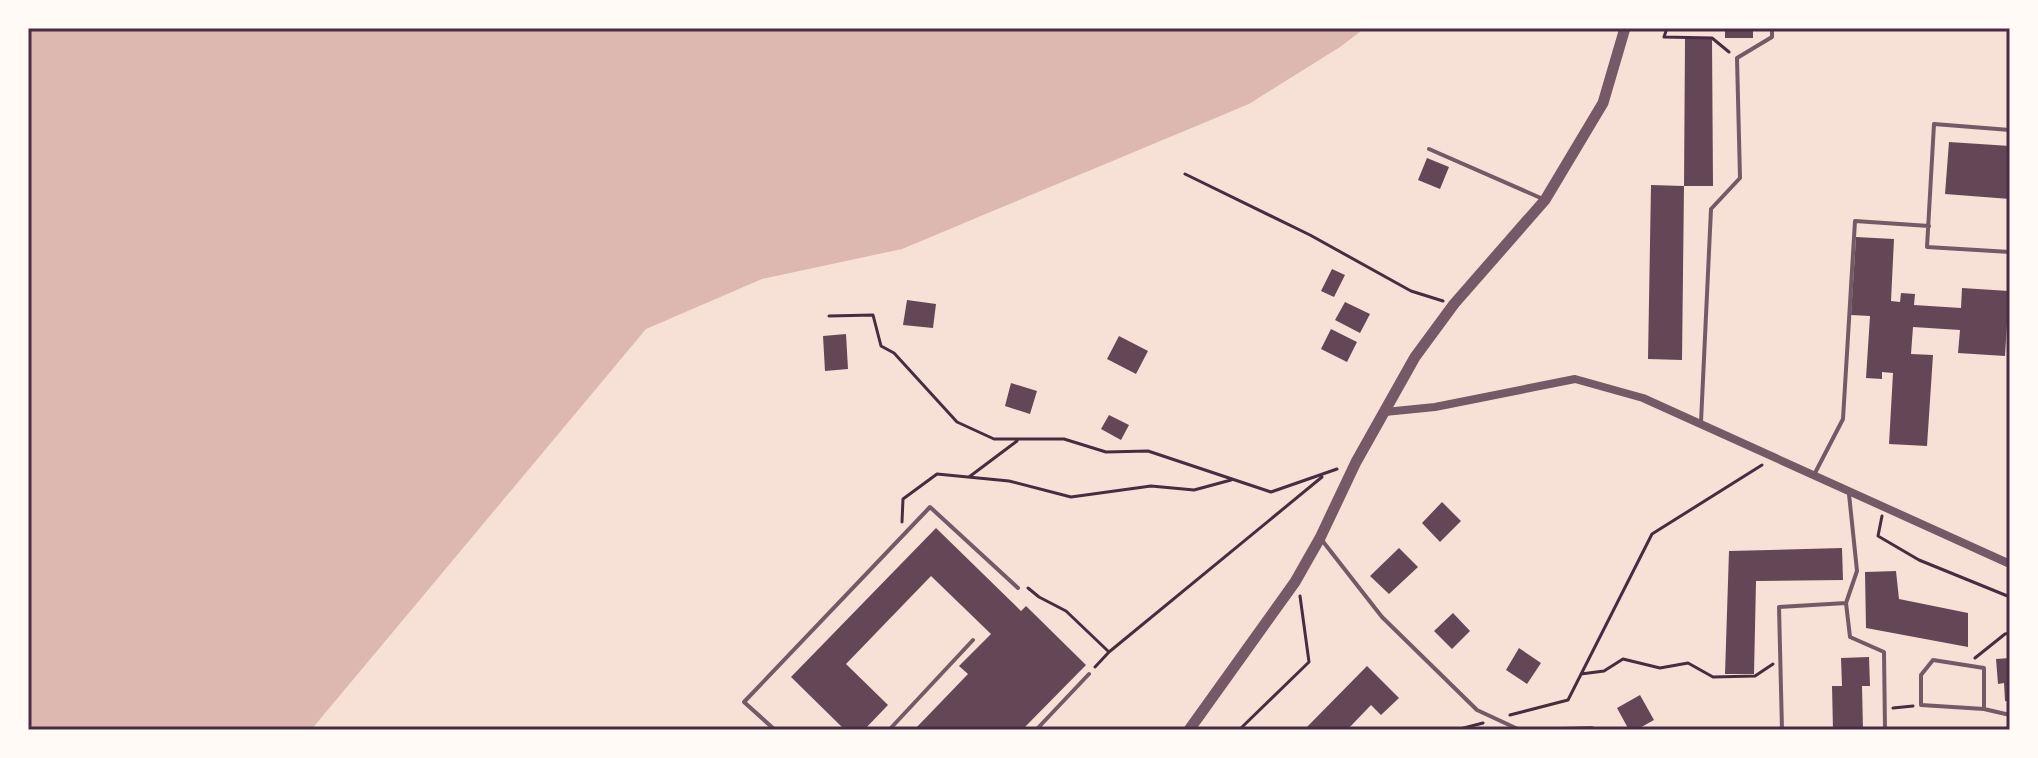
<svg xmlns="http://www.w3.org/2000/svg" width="2038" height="758" viewBox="0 0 2038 758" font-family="'Crimson Pro',serif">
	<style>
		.water { fill: #dcb8b0 }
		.building { fill: #644757 }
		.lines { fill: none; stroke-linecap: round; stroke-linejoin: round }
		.path { stroke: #4a2c40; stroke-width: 3 }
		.service { stroke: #755966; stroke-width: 4 }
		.minor { stroke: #755966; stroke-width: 8 }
		.tertiary { stroke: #755966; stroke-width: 11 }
		.neatline { fill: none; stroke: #4a2c40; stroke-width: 3 }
	</style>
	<rect width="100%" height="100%" fill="#f7e1d7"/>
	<!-- water -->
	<path class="water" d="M28,28H1365L1340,47L1249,104L902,249L762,279L646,329L311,730H28Z"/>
	<!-- building -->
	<path class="building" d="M1725,28H1753V38H1725Z
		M1685,39H1712L1713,186H1684L1682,360L1648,359L1651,185L1684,186Z
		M1949,142L2010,146V199L1945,194Z
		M1427,158L1449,167L1440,189L1418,180Z
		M1856,237L1894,239L1891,301L1900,302L1901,293L1915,294L1914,305L1961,308L1962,288L2009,291L2005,356L1958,353L1960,330L1913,327L1911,354L1933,355L1927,446L1889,444L1893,373L1882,372V379L1866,378L1870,316L1851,315Z
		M1332,269L1345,275L1334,297L1321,291Z
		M907,300L936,304L933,328L903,325Z
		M1345,302L1370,314L1360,333L1335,320Z
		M1331,329L1357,342L1347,362L1321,349Z
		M846,334L848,369L825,371L823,336Z
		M1119,336L1148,351L1136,374L1107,359Z
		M1011,383L1037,391L1030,414L1005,406Z
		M1109,415L1129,425L1121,440L1101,429Z
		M1442,502L1461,521L1440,542L1422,523Z
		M936,528L1021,611L1026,606L1086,665L1022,730H914L968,674L959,666L991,634L931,576L846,664L888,705L864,730H845L791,677Z
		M1399,548L1418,567L1389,594L1370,576Z
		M1842,548L1843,580L1756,581L1754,674H1725L1729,551Z
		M1896,571L1899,599L1968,613V647L1866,628L1865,572Z
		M1453,613L1470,631L1452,649L1434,631Z
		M1519,648L1541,663L1527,684L1506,670Z
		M1869,657L1870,686H1862L1863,730H1833L1832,686H1842L1841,658Z
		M2010,658V702L2005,701L2004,683L1998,684L1996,659Z
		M1367,666L1399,698L1381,715L1371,705L1347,730H1304Z
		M1640,695L1654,720L1636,730H1629L1617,708Z"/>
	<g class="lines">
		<!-- path -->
		<path class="path" d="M1667,28L1664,37L1712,38L1729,52
			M1185,174L1310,235L1411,291L1443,301
			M829,316L873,315L881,346L894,353L957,422L994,439H1064L1106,452L1148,451L1271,492L1337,469
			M969,477L1017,441
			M1882,516L1878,536L1919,560L2010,597
			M902,522L903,499L937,474L1009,481L1071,497L1151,486L1194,490L1231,480
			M1028,588L1039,597L1066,611L1109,652
			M1975,658L2005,634L2010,633
			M1095,667L1109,652L1322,477
			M1581,674L1604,671L1623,659L1660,668L1688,663L1713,677L1755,676L1773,664
			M1893,708L1913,706
			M1510,715L1568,700L1652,534L1762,465
			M1239,730L1309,662L1300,596
			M1456,730L1483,723"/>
		<!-- service -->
		<path class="service" d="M2010,130L1934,124L1927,247L2010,252
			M1429,149L1543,199
			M1701,422L1711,209L1740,178L1737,58L1772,37V28
			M1815,473L1843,419L1855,221L1929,226
			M1849,494L1857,571L1846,603L1850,637L1884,652L1885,730
			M1321,539L1382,617L1477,710L1520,730
			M1984,709V668L1933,660L1921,675V705L1984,709L2010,715
			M775,730L744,702L930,507L1018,588
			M889,730L973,640
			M1036,730L1089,674
			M1530,730L1592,728V730
			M1782,730L1779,607L1846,603"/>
		<!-- minor -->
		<path class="minor" d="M1385,412L1435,407L1575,379L1643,398L2010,564"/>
		<!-- tertiary -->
		<path class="tertiary" d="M1189,730L1295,582L1320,538L1356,462L1415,357L1454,304L1545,200L1603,103L1625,28"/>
	</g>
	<!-- border -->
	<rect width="2038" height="758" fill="none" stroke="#fffaf5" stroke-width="60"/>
	<rect x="30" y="30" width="1978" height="698" class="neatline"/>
</svg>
